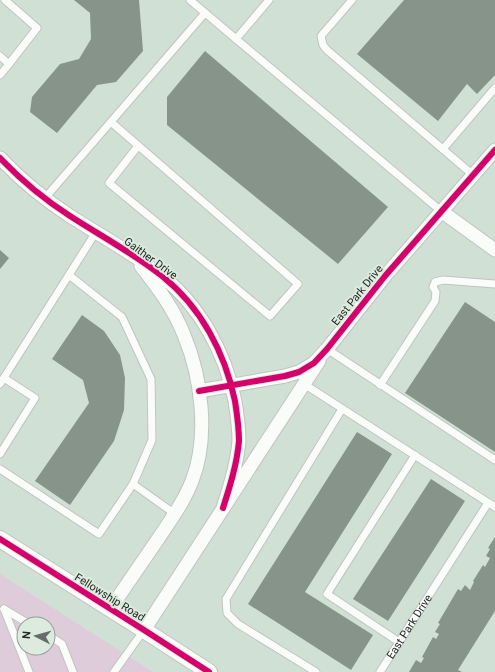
<svg xmlns="http://www.w3.org/2000/svg" width="495" height="672" viewBox="0 0 495 672" font-family="Roboto,sans-serif">
	<style>
		.built { fill: #d1e0d4; fill-rule: evenodd }
		.green { fill: #deccda; fill-rule: evenodd }
		.building { fill: #86948a }
		.lines { fill: none; stroke-linecap: round; stroke-linejoin: round }
		.service-casing { stroke: #bfc5c0; stroke-width: 9 }
		.minor-casing { stroke: #bfc5c0; stroke-width: 15 }
		.tertiary-casing { stroke: #bfc5c0; stroke-width: 18 }
		.service { stroke: #fafcfa; stroke-width: 7 }
		.minor { stroke: #fafcfa; stroke-width: 13 }
		.tertiary { stroke: #fafcfa; stroke-width: 16 }
		.cycleway-casing { stroke: #ddebdf; stroke-width: 8 }
		.cycleway { stroke: #d6006c; stroke-width: 6 }
		.labels { text-anchor: middle; stroke-width: 4; stroke-linejoin: round; paint-order: stroke }
		.street-label { font-size: 11px; fill: #242925; stroke: #ddebdf }
	</style>
	<rect width="100%" height="100%" fill="#e0e8e1"/>
	<!-- built -->
	<path class="built" d="M0,0H495V672H0ZM24,624H48V648H24Z"/>
	<!-- green -->
	<path class="green" d="M0,574L153,672H0ZM24,624H48V648H24Z"/>
	<!-- building -->
	<path class="building" d="M74,0H139L143,51L116,82L97,85L57,133L30,112L32,97L60,64L79,59L91,39L90,13Z
		M404,0H495V75L477,94L467,84L438,121L357,54Z
		M205,51L388,207L338,264L167,125V97Z
		M0,250L9,258L0,269Z
		M465,302L495,322V452L405,393Z
		M82,315L104,331L120,355L125,378L124,410L114,441L70,505L35,481L89,403L83,380L52,359Z
		M357,432L392,454L305,592L373,635L351,670L248,604Z
		M431,479L465,501L388,621L353,599Z
		M495,537V611L458,670L462,672H409L416,660L421,663L424,658L422,657L433,637L436,639L439,634L435,632L440,624L438,623L458,589L461,591L465,585L470,590L474,582L473,581L483,565L485,567L490,558L486,556L490,549L488,548Z"/>
	<g class="lines">
		<!-- service casing -->
		<g class="service-casing">
			<g id="service">
				<path d="M190,0L236,39L269,0"/>
				<path d="M352,0L321,36L323,45L327,50L473,175"/>
				<path d="M236,39L441,211"/>
				<path d="M0,56L9,64L37,28L5,0"/>
				<path d="M0,75L9,64"/>
				<path d="M111,122L298,284L270,316L109,183L138,146"/>
				<path d="M443,149L495,88"/>
				<path d="M45,198L205,13"/>
				<path d="M69,275L122,317L151,379L152,440L133,484"/>
				<path d="M327,349L495,460"/>
				<path d="M0,384L96,232"/>
				<path d="M304,384L495,507"/>
				<path d="M380,385L435,301L436,292L433,287L435,282L443,280L495,284"/>
				<path d="M0,454L35,398L4,378"/>
				<path d="M0,469L99,534L133,484L175,514"/>
				<path d="M4,609L29,672"/>
				<path d="M4,609L29,624"/>
				<path d="M48,635L62,644L73,672"/>
				<path d="M399,642L327,594L415,455"/>
				<path d="M114,672L144,630"/>
				<path d="M316,672L238,624L227,613L226,599L342,409"/>
				<path id="s1" d="M380,672L488,503"/>
			</g>
		</g>
		<!-- minor casing -->
		<g class="minor-casing">
			<path id="minor" d="M0,158C21,180 45,200 70,216C101,236 133,253 162,276C201,307 225,353 235,401C237,414 239,428 239,441C237,464 230,486 223,508
				M441,211L495,250
				M199,391L285,376L299,372L314,363L327,349L385,276L495,150
				M110,609C126,586 142,562 158,539C170,521 184,502 192,481C209,438 202,378 184,335C174,309 158,288 141,266
				M144,630L319,361"/>
		</g>
		<!-- tertiary casing -->
		<g class="tertiary-casing">
			<path id="tertiary" d="M0,539L144,630L209,672"/>
		</g>
		<!-- service -->
		<use href="#service" class="service"/>
		<!-- minor -->
		<use href="#minor" class="minor"/>
		<!-- tertiary -->
		<use href="#tertiary" class="tertiary"/>
		<!-- cycleway casing -->
		<g class="cycleway-casing">
			<path id="cycleway" d="M0,158C21,180 45,200 70,216C101,236 133,253 162,276C201,307 225,353 235,401C237,414 239,428 239,441C237,464 230,486 223,508
				M199,391L285,376L299,372L314,363L327,349L385,276L495,150
				M0,539L144,630L209,672"/>
		</g>
		<!-- cycleway -->
		<use href="#cycleway" class="cycleway"/>
	</g>
	<g class="labels">
		<!-- street labels -->
		<g class="street-label">
			<text transform="translate(151 258) rotate(36)" y="4">Gaither Drive</text>
			<text transform="translate(357 295) rotate(-51)" y="4">East Park Drive</text>
			<text transform="translate(110 597) rotate(32)" y="4">Fellowship Road</text>
			<text dy="4" stroke="none"><textPath href="#s1" startOffset="54">East Park Drive</textPath></text>
		</g>
	</g>
	<!-- north arrow -->
	<g transform="translate(36 636) rotate(276)"><circle r="19" fill="#ddebdf" stroke="#939d95"/>
	<path d="M0-3L7 15L0 10L-7 15Z" fill="#666c67"/>
	<text y="-6" font-size="11" font-weight="bold" text-anchor="middle" fill="#242925">N</text>
	</g>
</svg>
